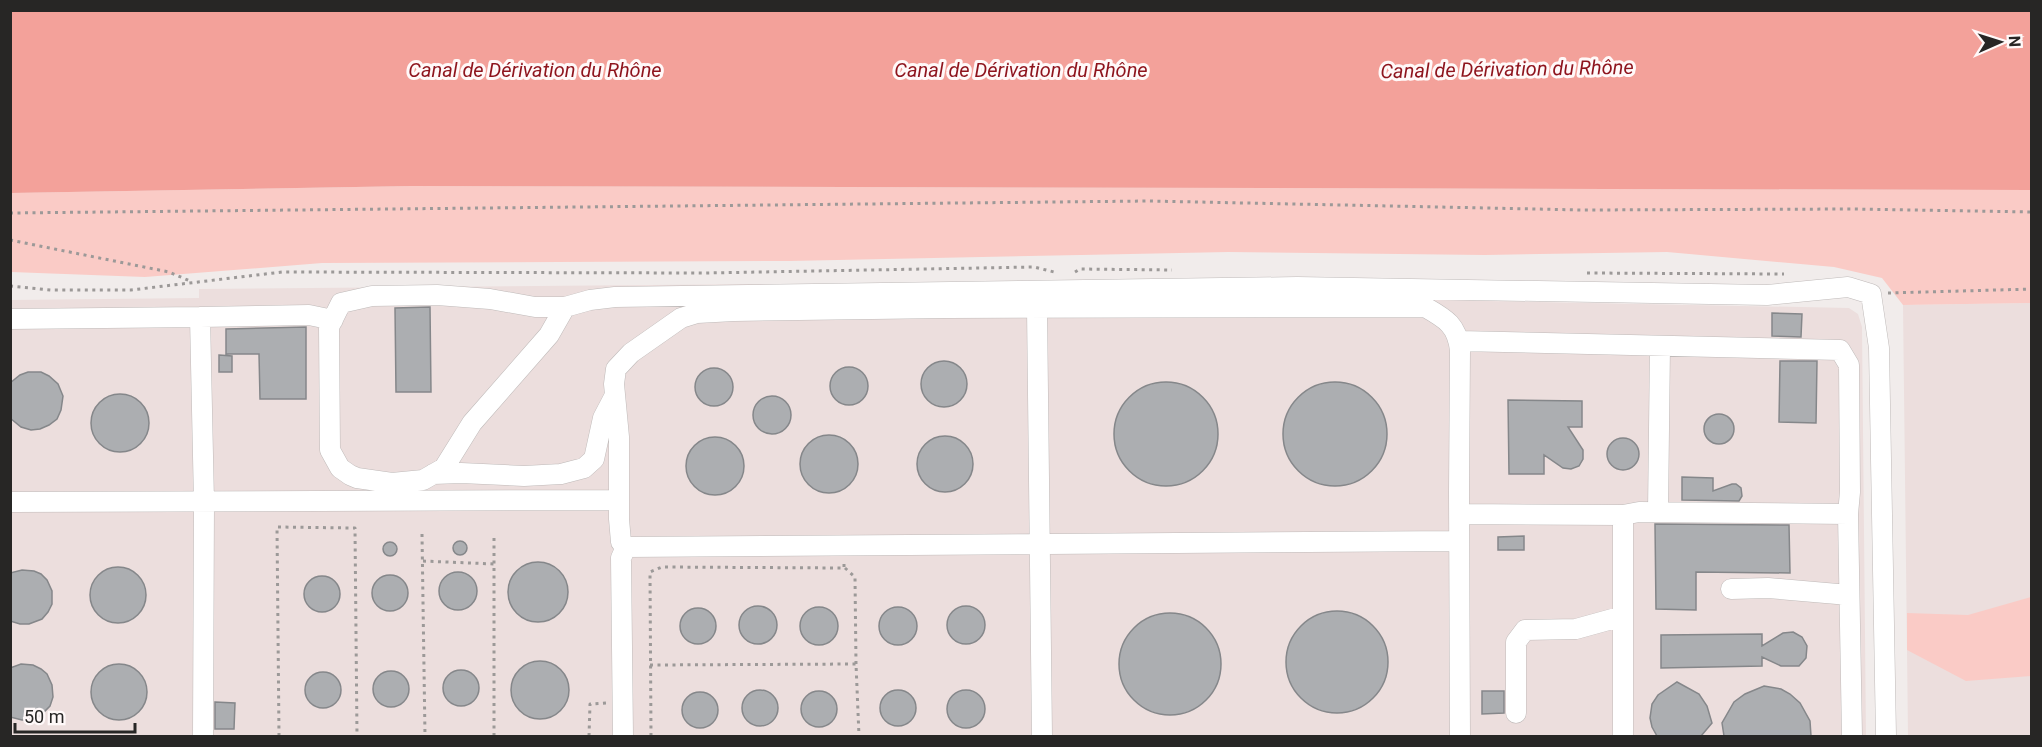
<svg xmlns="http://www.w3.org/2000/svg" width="2042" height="747" viewBox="0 0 2042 747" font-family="Roboto,sans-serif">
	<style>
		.built { fill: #ecdedd }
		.green { fill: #facbc6 }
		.water { fill: #f3a19a }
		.building { fill: #acaeb1; stroke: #85878a; stroke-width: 1.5 }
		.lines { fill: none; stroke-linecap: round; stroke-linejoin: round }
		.minor-casing { stroke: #bfbab9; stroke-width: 21 }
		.path { stroke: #9c9998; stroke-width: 3; stroke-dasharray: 3 4.5; stroke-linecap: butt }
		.minor { stroke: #fff; stroke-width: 20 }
		.labels { text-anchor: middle; stroke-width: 6; stroke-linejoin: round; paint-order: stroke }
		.water-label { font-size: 20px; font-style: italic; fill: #8e141d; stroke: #fff9f9 }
	</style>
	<rect width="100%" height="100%" fill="#f1eceb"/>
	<!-- built -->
	<path class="built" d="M774,284L775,304L1439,300L1849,308L1858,314L1862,327L1866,736H11L10,300L199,298V289Z
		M2031,303V736H1908L1903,305Z"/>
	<!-- green -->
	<path class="green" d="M412,186L2032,190L2031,303L1903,305L1882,278L1834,267L1667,252L1485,255L1228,252L789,261L322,263L145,277L11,272V193Z
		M2031,597V676L1966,681L1907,650V613L1968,615Z"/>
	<!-- water -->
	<path class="water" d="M10,11H2031V190L412,186L11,193Z"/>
	<!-- building -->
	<path class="building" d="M430,307L431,392H396L395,308Z
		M1772,313L1802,314L1801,337L1772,336Z
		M306,327V399H260L259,354H226V329Z
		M219,355L232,356V372H219Z
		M921 384a23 23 0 1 1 46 0a23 23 0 1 1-46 0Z
		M1780,361H1817L1816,423L1779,422Z
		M830 386a19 19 0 1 1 38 0a19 19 0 1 1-38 0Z
		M695 387a19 19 0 1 1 38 0a19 19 0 1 1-38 0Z
		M28,372H41L49,376L58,384L63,396L61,410L57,419L49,425L40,429L31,430L21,427L10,418V383L20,375Z
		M1283 434a52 52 0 1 1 104 0a52 52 0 1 1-104 0Z
		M1114 434a52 52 0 1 1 104 0a52 52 0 1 1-104 0Z
		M91 423a29 29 0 1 1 58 0a29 29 0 1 1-58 0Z
		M753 415a19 19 0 1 1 38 0a19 19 0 1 1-38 0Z
		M1508,400L1582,401V427H1568L1583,450V459L1579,466L1571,469L1563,468L1544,455V474H1509Z
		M1704 429a15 15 0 1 1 30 0a15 15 0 1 1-30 0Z
		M800 464a29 29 0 1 1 58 0a29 29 0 1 1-58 0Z
		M917 464a28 28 0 1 1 56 0a28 28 0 1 1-56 0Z
		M686 466a29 29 0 1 1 58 0a29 29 0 1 1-58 0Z
		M1607 454a16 16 0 1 1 32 0a16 16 0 1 1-32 0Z
		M1682,477L1713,478V491L1732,484H1736L1741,488L1742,496L1739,501L1682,500Z
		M1655,524L1789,525L1790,573L1696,572V610L1656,609Z
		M1524,536V550H1498V537Z
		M453 548a7 7 0 1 1 14 0a7 7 0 1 1-14 0Z
		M383 549a7 7 0 1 1 14 0a7 7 0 1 1-14 0Z
		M508 592a30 30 0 1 1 60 0a30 30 0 1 1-60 0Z
		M90 595a28 28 0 1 1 56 0a28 28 0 1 1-56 0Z
		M22,570L34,571L41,574L47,580L52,591V604L48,612L42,619L29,624H20L10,621V573Z
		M439 591a19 19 0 1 1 38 0a19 19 0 1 1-38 0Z
		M372 593a18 18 0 1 1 36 0a18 18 0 1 1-36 0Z
		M304 594a18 18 0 1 1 36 0a18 18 0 1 1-36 0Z
		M947 625a19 19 0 1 1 38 0a19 19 0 1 1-38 0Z
		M739 625a19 19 0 1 1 38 0a19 19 0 1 1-38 0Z
		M879 626a19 19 0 1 1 38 0a19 19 0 1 1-38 0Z
		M800 626a19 19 0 1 1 38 0a19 19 0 1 1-38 0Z
		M680 626a18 18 0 1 1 36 0a18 18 0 1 1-36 0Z
		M1286 662a51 51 0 1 1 102 0a51 51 0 1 1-102 0Z
		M1119 664a51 51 0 1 1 102 0a51 51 0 1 1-102 0Z
		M1793,632L1802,637L1807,646L1806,658L1799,666H1781L1762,657V666L1661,668V635L1762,634V646L1783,633Z
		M511 690a29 29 0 1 1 58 0a29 29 0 1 1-58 0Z
		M91 692a28 28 0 1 1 56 0a28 28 0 1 1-56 0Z
		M21,664L33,665L41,669L47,674L52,685L53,697L50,706L40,716L31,720H22L10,717V668Z
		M443 688a18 18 0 1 1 36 0a18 18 0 1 1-36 0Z
		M373 689a18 18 0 1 1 36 0a18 18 0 1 1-36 0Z
		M305 690a18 18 0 1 1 36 0a18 18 0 1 1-36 0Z
		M1677,682L1699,694L1707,706L1712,723L1701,736H1657L1652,727L1650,718L1652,704L1658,695Z
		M1764,686L1781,689L1790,694L1800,703L1810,721L1811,736H1724L1722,723L1734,702L1745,694Z
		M880 708a18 18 0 1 1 36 0a18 18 0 1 1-36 0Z
		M742 708a18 18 0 1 1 36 0a18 18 0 1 1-36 0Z
		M947 709a19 19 0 1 1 38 0a19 19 0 1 1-38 0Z
		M801 709a18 18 0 1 1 36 0a18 18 0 1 1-36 0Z
		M1482,691H1504V713L1482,714Z
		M682 710a18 18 0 1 1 36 0a18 18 0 1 1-36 0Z
		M215,702L235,703L234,729H215Z"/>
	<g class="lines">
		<!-- minor casing -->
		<g class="minor-casing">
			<path id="minor" d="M565,307L549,335L472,423L444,468L423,480L392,483L357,478L350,475L340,468L330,450L329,327L341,303L372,296L437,295L490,299L535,307H565L590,300L615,297L1297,287L1767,295L1848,287L1871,294L1879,348L1886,736
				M1037,308L1042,736
				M200,317L309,315L333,320
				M10,319L200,317L204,502L203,736
				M1459,341L1840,350L1849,365L1850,492L1848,514
				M433,474L461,473L524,476L561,474L584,468L594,459L603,418L614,397
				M10,502L619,500
				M1658,512L1660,346
				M1459,514L1623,515V736
				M1623,515L1639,512L1848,514L1852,736
				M626,547L621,542L619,519V437L614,384L616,369L631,353L681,318L697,313L734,311L946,308L1425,307C1446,319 1457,325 1460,350L1459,492L1460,736
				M626,547L1459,541
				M1731,589L1768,588L1849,595
				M1516,713V642L1525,630L1576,629L1623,616
				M623,736L621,558L626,547"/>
		</g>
		<!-- path -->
		<path class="path" d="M10,213L1149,201L1583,210L1851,209L2032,212
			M10,240L169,272L190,281
			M1075,272L1080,269L1172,270
			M1587,273L1784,274
			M10,286L51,290H131L282,272L705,273L1034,267L1054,272
			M1888,293L2032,289
			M422,534L425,736
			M423,561L494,564
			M845,568L855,577L856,664
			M650,665L856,664L859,736
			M279,736L277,527L355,528L357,736
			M494,736V538
			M589,736L590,704L606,703
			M651,736L650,572L662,567L844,568V563"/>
		<!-- minor -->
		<use href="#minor" class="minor"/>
	</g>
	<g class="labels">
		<!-- water labels -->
		<g class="water-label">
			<text transform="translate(1507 69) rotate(-1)" y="7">Canal de Dérivation du Rhône</text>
			<text x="535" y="77">Canal de Dérivation du Rhône</text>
			<text x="1021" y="77">Canal de Dérivation du Rhône</text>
		</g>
	</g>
	<!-- border -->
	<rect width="2042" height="747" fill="none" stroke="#272625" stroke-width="24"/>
	<!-- north arrow -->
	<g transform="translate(2000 42) rotate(87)" stroke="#fff9f9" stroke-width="4.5" paint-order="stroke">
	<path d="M0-4.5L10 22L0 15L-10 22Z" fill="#272625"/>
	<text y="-9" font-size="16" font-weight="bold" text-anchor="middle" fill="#272625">N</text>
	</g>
	<!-- scale -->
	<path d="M15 723v9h120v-9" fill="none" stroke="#272625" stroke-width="3"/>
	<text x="24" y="723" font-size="18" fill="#272625" stroke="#fff9f9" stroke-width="4.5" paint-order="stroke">50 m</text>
</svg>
